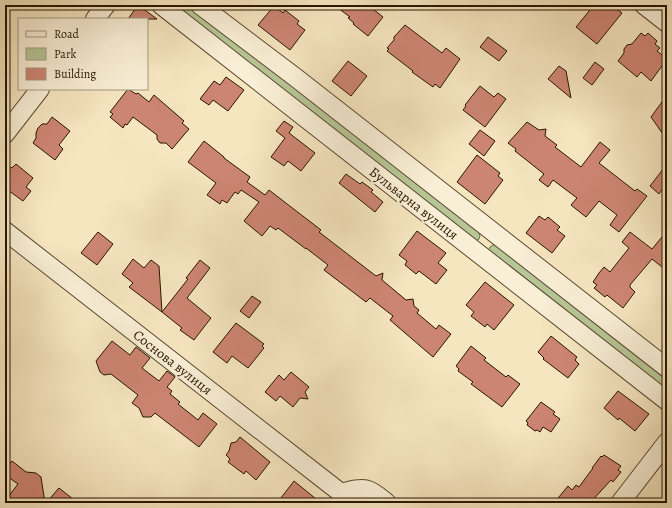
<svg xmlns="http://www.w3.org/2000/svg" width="672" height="508" viewBox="0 0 672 508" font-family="Alegreya,serif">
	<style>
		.green { fill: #b7c696; stroke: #6f6e4c }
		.building { fill: #cd8573; stroke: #271601 }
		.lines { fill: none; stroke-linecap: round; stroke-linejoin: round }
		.minor-casing { stroke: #5b4a31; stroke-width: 20 }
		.minor { stroke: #f9efd6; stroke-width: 18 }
		.labels { text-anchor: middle; stroke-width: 4; stroke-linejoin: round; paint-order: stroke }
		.street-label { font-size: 14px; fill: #271601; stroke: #f9efd6 }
	</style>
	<rect width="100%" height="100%" fill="#f6e6c0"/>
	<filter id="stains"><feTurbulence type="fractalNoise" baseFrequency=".005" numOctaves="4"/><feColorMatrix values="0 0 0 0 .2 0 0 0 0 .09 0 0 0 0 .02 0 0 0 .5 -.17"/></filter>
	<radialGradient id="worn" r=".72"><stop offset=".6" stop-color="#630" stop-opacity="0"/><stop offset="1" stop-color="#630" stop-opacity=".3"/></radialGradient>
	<!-- green -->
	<path class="green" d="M172,5H191L477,228L480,236L479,239L476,241Z
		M493,245L498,246L667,377V393L488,251L490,247Z"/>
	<!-- building -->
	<path class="building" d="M138,5L157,19H128Z
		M334,5H368L383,17L368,36L353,24L354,23L348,18L350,17Z
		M594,5H611L622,13L597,44L576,27Z
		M274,6L283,13L285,10L299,21L297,24L305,30L290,50L258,25Z
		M405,25L442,53L446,48L460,59L440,88L435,84L433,87L412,72L413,71L387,51L389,49L387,48L394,40V37Z
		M641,33L645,36L648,33L657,41L655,44L660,48L657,51L667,59L651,81L641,72L637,77L618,61L624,53V49L627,45L632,44Z
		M488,37L507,51L499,61L480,47Z
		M348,61L367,76L351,96L332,81Z
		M595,62L604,69L592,85L583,78Z
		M559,66L566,71L571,98L548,79Z
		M226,77L244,90L228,111L213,100L209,105L200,99L214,81L220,85Z
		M480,86L494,97L498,93L506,99L485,127L463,110L466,106L465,105Z
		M128,89L136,94L138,93L149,102L154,95L184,121L182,123L189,129L172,149L166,143H160L157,139V135L133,117L127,125L125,124L123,128L110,117L113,114L110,112Z
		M667,95V140L651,117Z
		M52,117L70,131L59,145L63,149L55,160L33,143L36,138V133L38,128L42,124H47Z
		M284,121L293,127L289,133L315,153L301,171L288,161L284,166L271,157L285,138L276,131Z
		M527,122L539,130L546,129L545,136L557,145L555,147L581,167L600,142L610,150L599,163L635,191L637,189L647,196L619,232L610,225L617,215L599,201L586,217L571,205L577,198L553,180L548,187L539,180L544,174L515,151L516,149L508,143Z
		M480,130L495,141L484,156L469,144Z
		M204,141L224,157V158L250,177L247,182L265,195L269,190L321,230L319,232L376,276L383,273L382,280L406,300L413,299L414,306L419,310L417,313L436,329L439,325L451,334L433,357L390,320L393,316L370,298L366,302L324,270L328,265L306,248V249L278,228L276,230L270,226L262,236L244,221L259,202L241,190L238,194L235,192L227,203L222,200L220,204L207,195L216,183L188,162Z
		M477,155L500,173L498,176L503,180L485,204L457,182Z
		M16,164L33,178L26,187L31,191L23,201L5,188V170L13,167Z
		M667,164V183L659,194L650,186Z
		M346,174L360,184L362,182L373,190L371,192L383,202L375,212L339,183Z
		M539,216L545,220L548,217L560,227L557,230L565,236L552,253L526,233Z
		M417,231L446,253L438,263L447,270L436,284L419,271L416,274L405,265L407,261L399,255Z
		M667,231V271L652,259L630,285V287L635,292L623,308L607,295L605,297L594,288L597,285L593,282L599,273L604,267L610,272L629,248L622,242L630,232L652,249Z
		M98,232L113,244L97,265L81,253Z
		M133,259L144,268L151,260L159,266L162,312L129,287L133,283L122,274Z
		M200,260L210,268L187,298L211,318L194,340L180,330L182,328L162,312L188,279L186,278Z
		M485,282L514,305L494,330L487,324L485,327L471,316L474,312L466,305Z
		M252,296L261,302L249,318L240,311Z
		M236,323L264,344L262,346L264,348L248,368L232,356L227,363L213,352Z
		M551,336L577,357L575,360L579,364L568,378L543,359L544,358L538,352Z
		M112,341L130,355L136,347L150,358L142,368L159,381L167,371L175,377L167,387L172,391L170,394L180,402L178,404L198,420L203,413L217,424L199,447L155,413L151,417H143L139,408L132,403L138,395L111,374L104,375L100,372L96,361Z
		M471,346L486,358L484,360L506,377L508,375L520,384L502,407L471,384L473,382L458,371L459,369L456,366Z
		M291,372L309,387L305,392L308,399L300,398L293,407L280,396L276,401L265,392L279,375L284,380Z
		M618,391L649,414L635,431L619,418L618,420L604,408Z
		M541,402L555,412L553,414L560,419L551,432L543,427L540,432L537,430L535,431L527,425L528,423L526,421Z
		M240,437L270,462L256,480L246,471L244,474L228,462L230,459L226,455L229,451L231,443L236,442Z
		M604,455L621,466L618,470L621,472L613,482L611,480L590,503H554L568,486L572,490L576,485L579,487L593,468H592L601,456L602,457Z
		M12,461L26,472L36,473L41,477L45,503H5V501L18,484L5,475V469Z
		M294,481L321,503H277Z
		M59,488L78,503H46Z"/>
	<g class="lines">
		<!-- minor casing -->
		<g class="minor-casing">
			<path id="minor" d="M161,5L667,401
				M200,5L295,77L667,368
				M644,5L667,23
				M95,19L106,5
				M5,134L40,89
				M5,231L341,493
				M341,493C367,486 367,487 387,503
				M620,503L667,442"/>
		</g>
		<!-- minor -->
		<use href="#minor" class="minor"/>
	</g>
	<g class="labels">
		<!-- street labels -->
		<g class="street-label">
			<text transform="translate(414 203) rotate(38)" y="5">Бульварна вулиця</text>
			<text transform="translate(173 362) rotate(38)" y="5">Соснова вулиця</text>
		</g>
	</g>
	<!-- margin -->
	<rect width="672" height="508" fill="none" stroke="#f6e6c0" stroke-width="20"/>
	<rect x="6" y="6" width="660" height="496" fill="none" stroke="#271601" stroke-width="2"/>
	<rect x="10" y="10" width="652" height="488" fill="none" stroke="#271601"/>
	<!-- legend -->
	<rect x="18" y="18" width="130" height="72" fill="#f9efd6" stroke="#a59881"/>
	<rect x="26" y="31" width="20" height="6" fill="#f9efd6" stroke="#a59881"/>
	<text x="54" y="38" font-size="12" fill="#271601">Road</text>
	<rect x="26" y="48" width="20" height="12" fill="#b7c696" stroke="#a59881"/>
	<text x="54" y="58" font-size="12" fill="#271601">Park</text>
	<rect x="26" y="68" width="20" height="12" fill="#cd8573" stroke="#a59881"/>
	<text x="54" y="78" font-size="12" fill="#271601">Building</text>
	<rect width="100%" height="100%" filter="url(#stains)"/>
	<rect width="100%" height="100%" fill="url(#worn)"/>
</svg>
